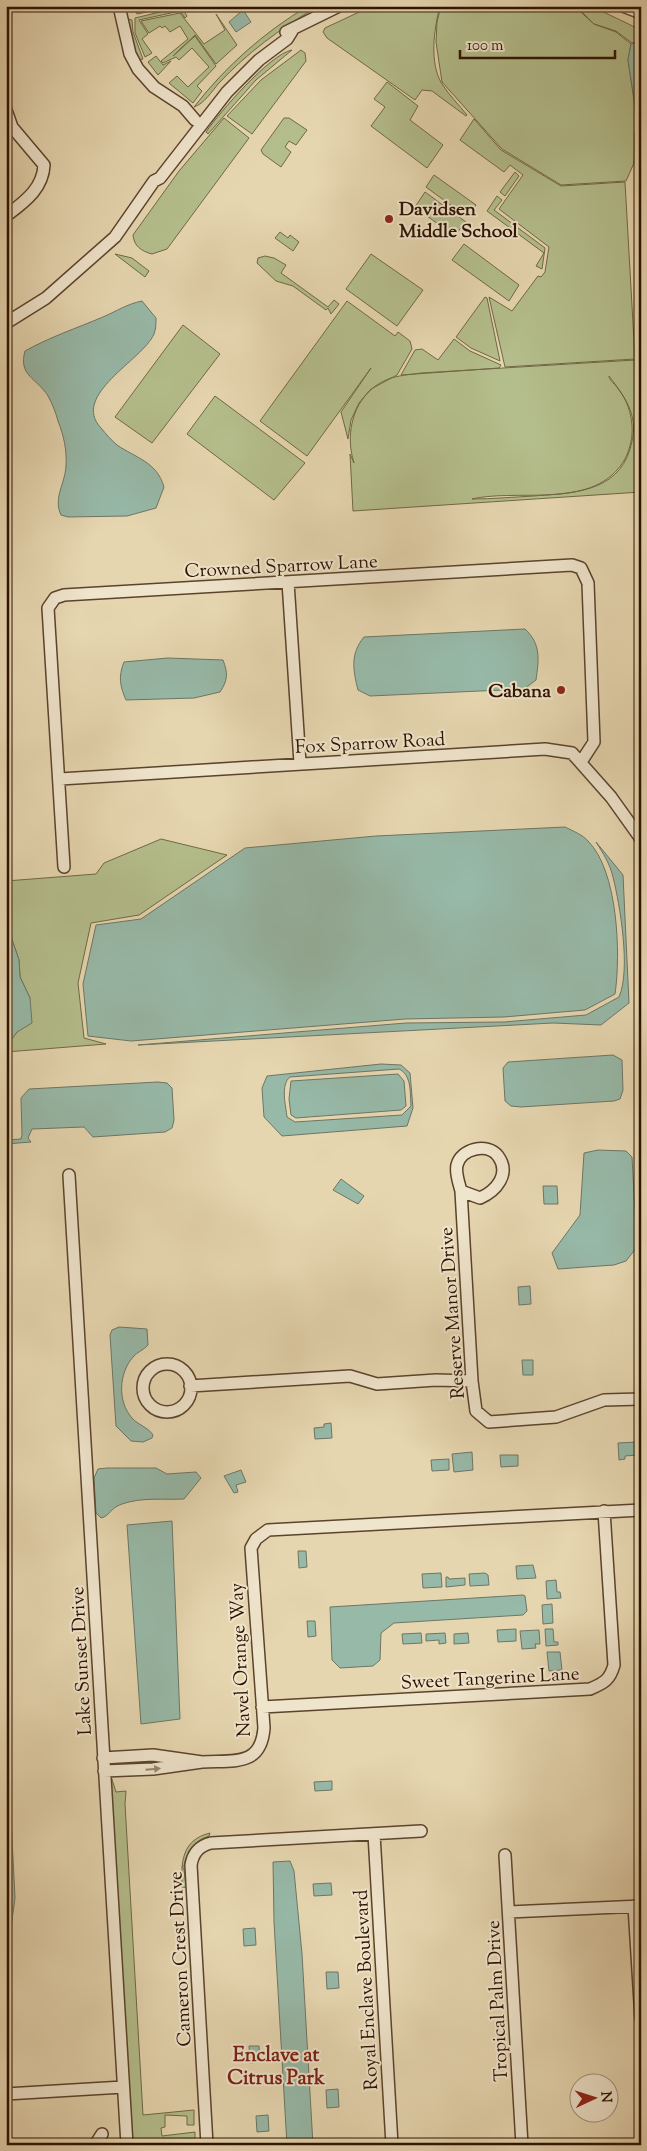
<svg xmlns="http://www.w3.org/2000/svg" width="647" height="2151" viewBox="0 0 647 2151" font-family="'Sorts Mill Goudy',serif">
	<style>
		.green { fill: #b4be8c; stroke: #706846; fill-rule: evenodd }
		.water { fill: #97b9a8; stroke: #6d7665; fill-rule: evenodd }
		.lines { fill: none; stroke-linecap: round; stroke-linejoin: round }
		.minor-casing { stroke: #5b432c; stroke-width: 14 }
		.minor { stroke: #efe4cc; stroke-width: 11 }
		.oneway { fill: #988670 }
		.poi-dot { fill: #8f2418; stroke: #efe4cc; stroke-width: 2 }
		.labels { text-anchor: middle; stroke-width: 4; stroke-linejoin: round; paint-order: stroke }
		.poi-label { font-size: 19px; font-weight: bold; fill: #2d1200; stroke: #efe4cc; text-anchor: start }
		.street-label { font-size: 19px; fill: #2d1200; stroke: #efe4cc }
		.neighbourhood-label { font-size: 20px; font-weight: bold; fill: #7a1f14; stroke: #efe4cc }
	</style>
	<rect width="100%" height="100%" fill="#e6d6b0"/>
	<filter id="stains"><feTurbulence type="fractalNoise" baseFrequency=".004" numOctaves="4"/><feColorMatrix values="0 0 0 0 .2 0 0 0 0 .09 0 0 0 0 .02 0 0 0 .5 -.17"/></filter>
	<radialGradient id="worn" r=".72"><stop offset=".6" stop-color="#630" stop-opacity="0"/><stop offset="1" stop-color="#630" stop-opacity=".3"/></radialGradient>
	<!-- green -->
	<path class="green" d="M160,6H175L137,14L135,11Z
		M308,6L315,8C280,29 247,53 219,83C212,91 204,104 194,107C226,66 263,33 308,6Z
		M372,6H440C434,29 429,63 442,84C449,95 459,105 467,115L466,116L432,91L422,90L415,100L327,38L323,32L325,28Z
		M441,6H574L594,24L616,32L631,44L628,60L635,106L636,129L637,111L641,112V127L638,129L641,140L636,143L635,132L634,163L626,181L561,185L502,149L442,82L436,42L437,22Z
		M576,6H591L641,30V41L632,43L616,31L594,24Z
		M181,7L187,16L185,18L180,11L139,20L148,34L142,39L152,53L145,57L135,33V18Z
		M180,13L204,44L225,30L216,14L237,45L216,64L195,35L173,56L195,36L216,66L197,86L202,91L193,103L169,83L177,76L188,87L209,67L192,48L179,60L176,57L163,63L161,61L188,39L180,26L170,32L165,26L162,28L160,26L149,33L141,21Z
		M128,19L132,20L133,32L143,59L139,60L133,47Z
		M292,50L256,80L208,134L206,132C219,113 270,54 292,50Z
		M301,50L305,53L306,61L252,134L227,116L261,80Z
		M156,56L163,65L171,61L158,75L148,62Z
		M387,82L418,106L410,120L443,145L427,168L371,126L385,107L374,99Z
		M224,118L249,138L167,249L152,254C141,251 134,246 133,235L179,171Z
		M284,118H289L307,130L296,145L289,141L285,147L291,152L281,167L263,154L261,150Z
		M474,119L501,150L561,186L625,182L635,359L505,367L489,297L512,311L538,276L541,277L545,272L549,247L499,209L523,175L510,165L504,172L460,140Z
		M515,172L519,176L505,196L500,192Z
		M434,175L476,205L467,217L426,187Z
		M425,192L466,222L454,236L415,207Z
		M497,196L502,200L494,210L545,248L542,269L536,266L544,253L487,211Z
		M280,232L288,238L290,235L299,242L293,251L275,238Z
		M464,244L519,285L509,301L452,260Z
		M115,254L132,258L149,271L145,277Z
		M371,254L423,290L397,326L346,289Z
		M265,256L274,258L286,265L281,273L328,307L334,300L339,304L331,314L328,308L326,310L293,286L276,281L257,263L258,258Z
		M485,297L487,298L500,361L471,348L456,337Z
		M347,301L395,336L398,332L410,341L412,349L397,375L371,389L359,403L351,420L348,439L341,412L371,368L307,456L260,421Z
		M183,325L220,354L152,443L115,417Z
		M454,339L470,351L501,365L499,368L401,375L415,350L422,349L438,360Z
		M635,360L641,492L353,511L350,454L354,463C344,432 354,394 386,380C397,375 409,375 421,373ZM609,376C627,400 640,417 630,449C617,493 571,493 534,496C513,497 493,499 472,499C520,488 595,511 625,459C630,449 633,437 632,425C631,413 627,400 619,390C616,385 609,380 609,376Z
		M215,396L305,463L274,500L187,434Z
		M161,839L227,855L139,915L91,923L78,983L84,1038L106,1044L6,1052V1047L17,1032L30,998L20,977L19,960L6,922V881L96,874L104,863Z
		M108,1767L116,1792L126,1791L125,1804L143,2115L194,2110V2125H187V2116L165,2115V2127L161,2128L162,2136L195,2132V2139H162V2145H133Z
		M210,1833L209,1836C194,1841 187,1851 184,1866H182L184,1869L186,1887L182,1888C181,1863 181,1840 210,1833Z"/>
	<!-- water -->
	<path class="water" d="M243,10L251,22L236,32L229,22Z
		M641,42V109L635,106L628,60L631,44Z
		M142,301L156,318C156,323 156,329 154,334C143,360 70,395 101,428C106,434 111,440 117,445C136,458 157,462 164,487L156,508L127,516L68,517L61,515C53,498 65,484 66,466C67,451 64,436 58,421C56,413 52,403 48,396C37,378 18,376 25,351C50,337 77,328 103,317C117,311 127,304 142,301Z
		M525,629C541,644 539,659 536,680L524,689L370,696L358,690C353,670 350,654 364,637Z
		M168,658L223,660C228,673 228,680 220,692L194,698L126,700C120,686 118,677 124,662Z
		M565,827C573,831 583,835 588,841C618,871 621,954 615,994L585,1010L504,1017L405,1019L131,1041L88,1036L83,984L96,925L141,919L245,848L376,836Z
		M596,842L623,875L629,1003L601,1025L553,1023L138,1045L406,1023L504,1022L586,1015L619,997C631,970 620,905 613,877C610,864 603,853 596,842Z
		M6,922L19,960L20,977L30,998L32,1023L17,1032L6,1047Z
		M613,1055L622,1060L623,1090L620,1099L614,1101L521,1107L511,1106L505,1101L503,1068L508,1062Z
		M381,1064L401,1065L410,1073L413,1108L407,1126L282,1136L264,1117L262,1088L267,1076ZM399,1069C412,1075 410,1094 411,1106L402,1115L295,1122L287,1117C286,1106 280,1085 290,1077Z
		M398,1074L404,1081L406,1106L401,1110L296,1118L291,1115L289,1099L291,1081Z
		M158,1082L167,1083L172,1088L174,1120L172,1128L165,1132L93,1137L84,1127L32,1129L28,1138L31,1142L6,1144V1140L21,1139L22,1135L21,1098L29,1089Z
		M598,1150L626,1151L632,1157L637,1247L626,1261L614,1265L558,1269L552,1253L580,1215L584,1153Z
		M341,1179L364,1196L358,1204L333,1190Z
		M543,1186H557L558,1204H544Z
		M530,1286L531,1304L519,1305L518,1287Z
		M119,1327L147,1329L148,1345C144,1350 137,1352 133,1357C119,1373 117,1401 132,1418C138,1425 148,1427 153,1435L152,1438L143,1442L131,1441L116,1426L110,1335L112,1330Z
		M522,1360H533V1375H523Z
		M331,1423L332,1438L315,1439L314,1428L324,1427V1424Z
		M637,1442L638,1455L625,1456V1459L619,1460L618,1443Z
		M472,1452L473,1470L454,1472L452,1454Z
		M500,1455H518V1466L501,1467Z
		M449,1459V1470L432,1471L431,1460Z
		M107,1468H156L167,1474L196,1472L201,1478L184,1499C164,1500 142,1497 122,1504C110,1508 110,1516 101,1518L96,1513L94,1478L98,1469Z
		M241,1470L246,1482L236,1485L238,1492L234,1493L224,1476Z
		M172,1521L180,1719L141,1724L127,1525Z
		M298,1551H306L307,1567L299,1568Z
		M533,1565L536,1578L517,1579L516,1566Z
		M441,1573L442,1587L423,1588L422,1574Z
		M485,1573L488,1575L489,1585L470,1586L469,1574Z
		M446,1577H448L449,1579L465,1578V1585L446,1587Z
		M556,1580L557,1592H560L561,1598L547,1599L546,1581Z
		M523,1595L525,1596L527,1611L523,1615L394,1623L381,1633L380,1660L373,1666L340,1668L332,1660L330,1607Z
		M552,1604L553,1623L543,1624L542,1605Z
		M307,1621H315L316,1636L308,1637Z
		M516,1629V1641L498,1642L497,1630Z
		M545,1629H553L554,1642H558V1645L546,1646Z
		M539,1630L540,1644H535L536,1648L522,1649L520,1631Z
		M421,1633L422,1643L403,1644L402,1634Z
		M445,1633L446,1643L439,1644V1640L426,1641V1634Z
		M468,1633L469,1643L454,1644V1634Z
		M547,1652H560L562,1670L549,1671Z
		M6,1717L15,1898L6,1965Z
		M332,1781V1790L315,1791L314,1782Z
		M290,1861L294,1871L302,1954L313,2145H287L274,1922L273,1862Z
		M331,1883L332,1895L314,1896L313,1884Z
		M255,1928L256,1945L244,1946L243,1929Z
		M326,1972H338L339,1988L327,1989Z
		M249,2046H259L260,2062L250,2063Z
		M338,2089L339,2107L327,2108L326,2090Z
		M268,2115L269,2131L257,2132L256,2116Z"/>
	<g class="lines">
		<!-- minor casing -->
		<g class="minor-casing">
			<path id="minor" d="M119,6L130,54L138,69L154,87L183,106L195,120
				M623,6L641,13
				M286,32L339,6
				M6,110L12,127L44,165C43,189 24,202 6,216
				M6,323L46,298L115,237L154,181L160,178L227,92L259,60L287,39L292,31
				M288,582L300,763
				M60,779L545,749L572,753L611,797L641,839
				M64,867L48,608L55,598L64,595L572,565L581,568L588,583L594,742L581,762
				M69,1175L127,2145
				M461,1191L480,1198C496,1191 511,1174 498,1156C487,1142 461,1149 457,1165C455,1173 459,1183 461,1191L472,1381L476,1411L489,1422L556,1417L604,1400L641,1399
				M143 1388a24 24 0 1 1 48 0a24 24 0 1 1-48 0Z
				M190,1386L350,1376L377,1384L436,1380L472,1381
				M262,1707L590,1689C604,1683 610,1680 614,1665L604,1511
				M103,1758L153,1755L202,1762L153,1769L104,1771
				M202,1762C234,1760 261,1767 264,1728L251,1548L256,1539L268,1530L641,1510
				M374,1834L392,2145
				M505,1855L522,2145
				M634,1906L641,2019
				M509,1912L641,1906
				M6,2094L123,2087
				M95,2145L102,2134
				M207,2145L191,1865C193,1853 199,1846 211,1843L421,1831"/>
		</g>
		<!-- minor -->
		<use href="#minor" class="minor"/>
	</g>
	<!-- one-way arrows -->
	<defs><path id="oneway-solid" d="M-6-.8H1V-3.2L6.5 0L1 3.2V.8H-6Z" transform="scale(1.25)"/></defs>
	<use class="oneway" href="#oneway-solid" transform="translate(153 1769) rotate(-5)"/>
	<!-- markers -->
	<g class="poi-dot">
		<circle cx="389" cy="219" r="5"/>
		<circle cx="561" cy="690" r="5"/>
	</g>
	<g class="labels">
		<!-- poi labels -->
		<g class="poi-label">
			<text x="399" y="215">Davidsen<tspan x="399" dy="22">Middle School</tspan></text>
			<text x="551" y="697" text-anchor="end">Cabana</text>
		</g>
		<!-- street labels -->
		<g class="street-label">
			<text transform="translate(281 565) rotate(-3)" y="7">Crowned Sparrow Lane</text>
			<text transform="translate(370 742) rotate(-3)" y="7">Fox Sparrow Road</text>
			<text transform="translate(451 1313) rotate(-94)" y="7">Reserve Manor Drive</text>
			<text transform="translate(239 1660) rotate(-93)" y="7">Navel Orange Way</text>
			<text transform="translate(80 1661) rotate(-93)" y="7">Lake Sunset Drive</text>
			<text transform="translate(490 1677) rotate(-3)" y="7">Sweet Tangerine Lane</text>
			<text transform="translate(179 1959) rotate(-93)" y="7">Cameron Crest Drive</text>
			<text transform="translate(365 1990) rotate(-93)" y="7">Royal Enclave Boulevard</text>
			<text transform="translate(496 2001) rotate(-93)" y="7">Tropical Palm Drive</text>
		</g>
		<!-- neighbourhood labels -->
		<g class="neighbourhood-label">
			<text x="276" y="2061">Enclave at<tspan x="276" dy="23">Citrus Park</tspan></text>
		</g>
	</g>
	<!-- margin -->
	<rect width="647" height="2151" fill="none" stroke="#e6d6b0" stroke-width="25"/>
	<rect x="8" y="8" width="632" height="2136" fill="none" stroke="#2d1200" stroke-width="2.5"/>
	<rect x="12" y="12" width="622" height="2126" fill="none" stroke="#2d1200"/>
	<!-- north arrow -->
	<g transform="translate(594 2098) rotate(86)"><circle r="24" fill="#efe4cc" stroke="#a1907a"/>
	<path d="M0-4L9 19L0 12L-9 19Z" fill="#8f2418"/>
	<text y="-8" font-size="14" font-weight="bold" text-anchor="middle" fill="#2d1200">N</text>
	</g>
	<!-- scale -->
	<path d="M460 50v8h155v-8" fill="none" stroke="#2d1200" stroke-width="2.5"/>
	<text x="467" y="50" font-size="15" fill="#2d1200" stroke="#efe4cc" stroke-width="4" paint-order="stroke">100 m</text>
	<rect width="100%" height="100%" filter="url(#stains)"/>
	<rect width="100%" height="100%" fill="url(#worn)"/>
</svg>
